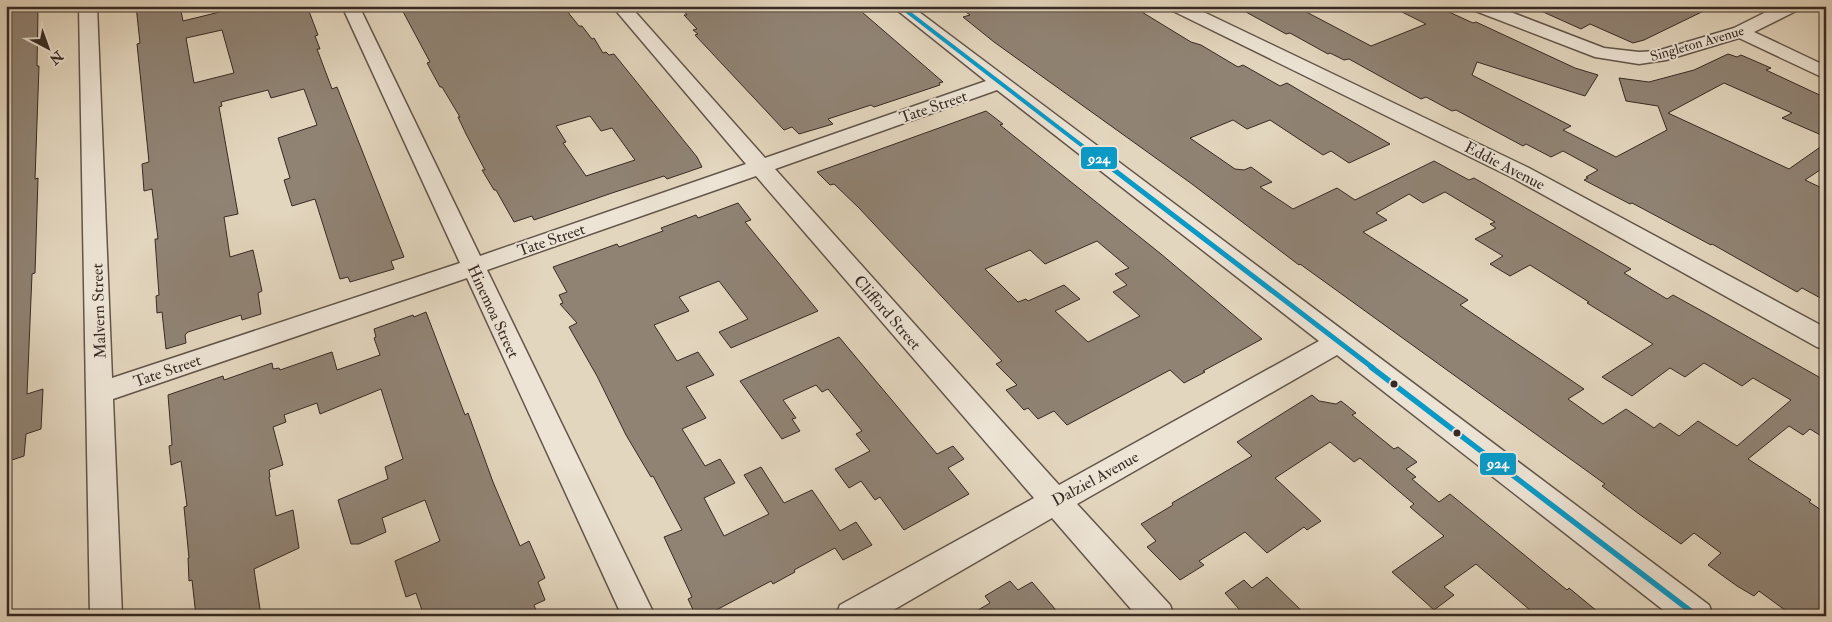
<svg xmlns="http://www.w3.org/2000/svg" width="1832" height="622" viewBox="0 0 1832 622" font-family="'IM FELL Double Pica',serif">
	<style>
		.building { fill: #908374; stroke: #372a24; fill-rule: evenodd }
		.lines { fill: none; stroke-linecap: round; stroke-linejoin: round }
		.street-casing { stroke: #62554a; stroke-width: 3 }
		.street { fill: #ede4d5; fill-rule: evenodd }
		.bus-1-far2-casing { stroke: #ede4d5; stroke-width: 7 }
		.bus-1-far1-casing { stroke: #ede4d5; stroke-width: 9 }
		.bus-1-casing { stroke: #ede4d5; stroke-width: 9 }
		.bus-1-far2 { stroke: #0b99c6; stroke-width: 4 }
		.bus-1-far1 { stroke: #0b99c6; stroke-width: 5 }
		.bus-1 { stroke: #0b99c6; stroke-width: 5.5 }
		.bus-dot { fill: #372a24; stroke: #ede4d5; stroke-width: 2 }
		.labels { text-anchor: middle; stroke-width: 4; stroke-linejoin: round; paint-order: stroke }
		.far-street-label { font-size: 14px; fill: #372a24; stroke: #ede4d5 }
		.street-label { font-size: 16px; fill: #372a24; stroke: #ede4d5 }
		.line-badge { stroke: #ede4d5; stroke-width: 2 }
		.badge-label { font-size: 14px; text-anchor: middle; font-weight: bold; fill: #fff }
	</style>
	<rect width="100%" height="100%" fill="#e3d6be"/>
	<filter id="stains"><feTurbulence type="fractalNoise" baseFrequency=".004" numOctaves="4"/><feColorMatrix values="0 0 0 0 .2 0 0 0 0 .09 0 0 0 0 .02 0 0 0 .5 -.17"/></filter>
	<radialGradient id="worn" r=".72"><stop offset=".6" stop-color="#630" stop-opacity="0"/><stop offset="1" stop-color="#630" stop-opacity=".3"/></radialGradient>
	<!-- building -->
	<path class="building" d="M6,6H33V10L38,9L37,66H39L35,179L38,178L35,273L32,274L27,394L43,389L41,429L26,434L24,456L6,462Z
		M136,6H180L183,21L228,10L227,6H307L318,35L315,36L320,49H317L332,89L337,87L404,257L391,261L394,269L350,282L348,277L340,279L315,199L292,206L284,180L290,178L278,138L317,125L304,89L271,98L268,90L221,102L222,106L219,107L238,214L224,217L230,257L253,250L262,291L258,293L261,314L242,320L241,315L188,332L185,335L186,343L166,349L162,312L157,313L156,296L159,295L155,239H158L152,189L144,191L142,164L149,162L140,73L137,44L140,43ZM222,30L234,73L194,83L186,38Z
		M400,6H563L579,26H582L592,39L594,38L603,53L606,52L609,55L614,54L697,157L702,167L667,179L664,176L612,193L534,220L532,216L514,222L496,190H494L482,170H485L466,134L458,117H460L442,87H440L427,63L430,62ZM590,116L601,131L612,128L635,160L586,176L563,143L566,142L556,126Z
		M680,6H855L943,82L939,83L940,85L874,107L871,105L828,119L833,124L799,134L792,127L784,130L695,35L698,34L693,30L697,29L684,15H687Z
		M958,6H1132L1191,42L1201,45L1238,67L1243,65L1280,86L1287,83L1390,144L1349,163L1331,151L1323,155L1270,120L1247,129L1233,120L1190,138L1235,169L1244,170L1251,167L1272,182L1260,187L1293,209L1337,188L1355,200L1434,161L1469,180L1474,178L1631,269L1624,273L1667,299L1673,295L1702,311L1826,381V439L1810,429L1803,435L1789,426L1748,459L1811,500L1809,502L1826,513V609L1818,616H1793L1759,591L1754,596L1737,586L1708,565L1721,553L1694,533L1681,544L1639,514L1602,486L1605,484L1300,264L1299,265L1192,184L994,42L963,17L970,15ZM1445,192L1495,222L1490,224L1496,228L1475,239L1503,256L1490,264L1510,276L1530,265L1589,302L1587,303L1653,344L1602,377L1632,396L1670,368L1685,377L1704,363L1742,386L1753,378L1791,400L1737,446L1698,421L1679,436L1660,423L1654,428L1626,409L1603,424L1568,399L1584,389L1460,305L1468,300L1363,232L1387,220L1376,213L1409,194L1423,203Z
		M1235,6H1295L1371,46L1426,24L1390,6H1436L1473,23L1476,22L1575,68L1598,75L1585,96L1477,62L1472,75L1571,126L1563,130L1616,157L1667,130L1658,106L1626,101L1619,78L1649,82L1694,70L1728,54L1737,57L1741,55L1771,68L1766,70L1826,98V137L1782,118L1792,113L1724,83L1668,113L1789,169L1826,143V166L1805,180L1826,190V301L1802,288L1797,292L1712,244L1711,245L1632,203L1630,204L1584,180L1588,178L1586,177L1598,170L1563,151L1551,157L1526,144L1523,146L1456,110L1452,111L1426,97L1421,99L1349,59L1344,60L1330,53L1328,54L1290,33L1286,34Z
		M1530,6H1714L1644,40L1633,43L1590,24L1581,29Z
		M986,111L1003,124L1000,125L1161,254L1262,339L1203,371L1205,372L1184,383L1170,370L1067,425L1054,411L1038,419L1028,408L1024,410L1006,390L1017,385L996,364L1002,361L859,208L834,184L830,185L817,172ZM1097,241L1129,268L1115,274L1127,285L1113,292L1140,316L1088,342L1055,311L1080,299L1064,285L1028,301L1026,299L1018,302L985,269L1030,250L1045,264Z
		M738,203L751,220L745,222L818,311L731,348L719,332L748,319L719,281L679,297L689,311L654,325L677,361L698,352L714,375L686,387L706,418L682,429L705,466L720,459L735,483L704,498L724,536L769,514L744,475L761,467L784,503L812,490L840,531L856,522L872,545L843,560L835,548L794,570L795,572L773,584L771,581L705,616H696L688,599L692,597L664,537L682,530L653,476L651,477L626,435L597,376L569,327L577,323L560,304L563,303L559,295L567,292L553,267L617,244L619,247L663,231L661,228L696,215L698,218Z
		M426,312L465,415L468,413L493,482L520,546L529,541L545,578L538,582L545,600L534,605L538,616H424L416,593L406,597L395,561L440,541L425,500L382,518L386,532L359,544H351L338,500L388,479L385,467L403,459L381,389L320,414L317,403L284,415L286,422L273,427L283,465L269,470L270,477H269L276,516L293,510L299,548L254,569L261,616H196L192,580L189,581L188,558H189L184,507L187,506L181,461L171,465L169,446L172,445L168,395L223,376L224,380L272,363L273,369L279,368L280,370L332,352L337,370L380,355L374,338L376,337L374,329L413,315L414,317Z
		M839,337L937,454L953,446L964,459L948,468L969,494L904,530L880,497L875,500L861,481L849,488L835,469L870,451L856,434L862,431L828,389L822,392L816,385L783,400L796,418L792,419L800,431L782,439L740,381Z
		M1312,395L1319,401L1336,404L1341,401L1356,413L1352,415L1394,449L1398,447L1417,462L1406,469L1416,477L1412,479L1439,502L1450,494L1567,590L1569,588L1603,616H1537L1476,564L1444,587L1454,595L1434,610L1392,572L1444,536L1410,507L1414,504L1360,458L1354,462L1330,442L1275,478L1321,521L1307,530L1304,527L1267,553L1245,532L1199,561L1204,565L1180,580L1147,547L1156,541L1141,524L1173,505L1172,503L1252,456L1237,442Z
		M1267,577L1307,616H1245L1225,593L1244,580L1252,588Z
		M1010,581L1018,590L1032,582L1061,616H968L990,603L985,596Z"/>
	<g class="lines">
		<!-- street casing -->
		<g class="street-casing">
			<path id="street" d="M79,6H97L112,378L460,263L342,6H359L480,256L746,164L612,6H630L765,158L986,81L892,6H911L1709,605L1713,616H1671L1337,355L1077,504L1170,605L1174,616H1137L1052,518L883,616H836L840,605L1034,498L756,176L487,270L655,616H622L467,278L113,399L122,616H90ZM997,90L1319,341L1059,485L775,169Z
				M1169,6H1191L1529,168L1826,328V349L1817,347L1513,178L1171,10Z
				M1471,6H1495L1604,48L1639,52L1657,51L1734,28L1778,6H1800L1798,10L1754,32L1826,66V79L1739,38L1666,60L1639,64L1595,57L1473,10Z"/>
		</g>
		<!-- street -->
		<use href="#street" class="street"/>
		<!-- bus-1-far2 casing -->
		<g class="bus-1-far2-casing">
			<path id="bus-1-far2" d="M900,6L1106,164"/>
		</g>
		<!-- bus-1-far1 casing -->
		<g class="bus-1-far1-casing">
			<path id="bus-1-far1" d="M1105,163L1373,368"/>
		</g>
		<!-- bus-1 casing -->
		<g class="bus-1-casing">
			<path id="bus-1" d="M1371,367L1697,616"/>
		</g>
		<!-- bus-1-far2 -->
		<use href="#bus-1-far2" class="bus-1-far2"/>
		<!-- bus-1-far1 -->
		<use href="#bus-1-far1" class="bus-1-far1"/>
		<!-- bus-1 -->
		<use href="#bus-1" class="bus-1"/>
	</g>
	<!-- markers -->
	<g class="bus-dot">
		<circle cx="1394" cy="384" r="4.5"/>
		<circle cx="1457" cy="433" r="4.5"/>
	</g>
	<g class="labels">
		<!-- far-street labels -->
		<g class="far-street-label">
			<text transform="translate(1697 43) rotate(-16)" y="5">Singleton Avenue</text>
		</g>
		<!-- street labels -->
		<g class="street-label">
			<text transform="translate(933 106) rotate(-19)" y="6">Tate Street</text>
			<text transform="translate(1505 165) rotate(27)" y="6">Eddie Avenue</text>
			<text transform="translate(551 239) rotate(-19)" y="6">Tate Street</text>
			<text transform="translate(98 311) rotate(-92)" y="6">Malvern Street</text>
			<text transform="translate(494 311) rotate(65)" y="6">Hinemoa Street</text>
			<text transform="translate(888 312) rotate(49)" y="6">Clifford Street</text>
			<text transform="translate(167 370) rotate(-19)" y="6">Tate Street</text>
			<text transform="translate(1095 478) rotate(-29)" y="6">Dalziel Avenue</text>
		</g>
	</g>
	<g class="line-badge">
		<rect x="1080" y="146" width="38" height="24" rx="5" fill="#0b99c6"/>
		<rect x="1479" y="452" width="38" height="24" rx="5" fill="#0b99c6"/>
	</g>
	<g class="badge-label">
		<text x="1099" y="163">924</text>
		<text x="1498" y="468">924</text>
	</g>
	<!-- margin -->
	<rect width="1832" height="622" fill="none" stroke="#e3d6be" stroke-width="25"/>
	<rect x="8" y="8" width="1817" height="607" fill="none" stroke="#372a24" stroke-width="2.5"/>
	<rect x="12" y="12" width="1807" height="597" fill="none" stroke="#372a24"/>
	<!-- north arrow -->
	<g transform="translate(48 48) rotate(139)" stroke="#ede4d5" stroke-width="4" paint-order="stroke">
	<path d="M0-4L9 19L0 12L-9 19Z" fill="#372a24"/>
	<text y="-8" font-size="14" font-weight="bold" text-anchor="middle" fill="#372a24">N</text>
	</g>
	<rect width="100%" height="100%" filter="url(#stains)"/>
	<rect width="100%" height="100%" fill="url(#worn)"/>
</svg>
